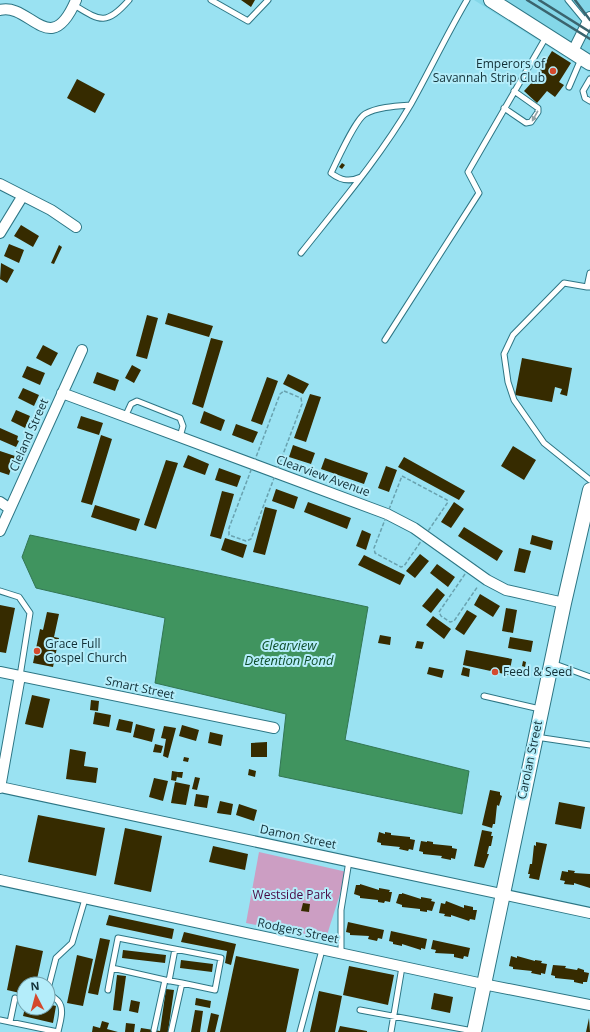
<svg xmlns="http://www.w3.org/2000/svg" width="590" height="1032" viewBox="0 0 590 1032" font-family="'Open Sans',sans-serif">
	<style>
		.built { fill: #84d7e8 }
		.green { fill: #cc9ec3 }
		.water { fill: #40945f; stroke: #327653 }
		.building { fill: #362b00 }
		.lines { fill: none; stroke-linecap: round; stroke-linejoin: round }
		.lane-casing { stroke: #2d7685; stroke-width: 7 }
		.street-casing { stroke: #2d7685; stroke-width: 12 }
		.secondary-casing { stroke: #2d7685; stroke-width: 16 }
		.path { stroke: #69a2af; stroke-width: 1.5; stroke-dasharray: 4 2; stroke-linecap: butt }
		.lane { stroke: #fff; stroke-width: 5 }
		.street { stroke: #fff; stroke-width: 10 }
		.secondary { stroke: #fff; stroke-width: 14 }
		.rail { stroke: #3a646e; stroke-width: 2.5 }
		.oneway { fill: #94a2a5 }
		.poi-dot { fill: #d4492d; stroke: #b4edfa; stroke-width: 1.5 }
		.labels { text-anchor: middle; stroke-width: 4; stroke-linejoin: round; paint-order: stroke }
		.poi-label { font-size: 12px; fill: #123037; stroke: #b4edfa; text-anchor: start }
		.street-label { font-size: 12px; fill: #123037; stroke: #b4edfa }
		.park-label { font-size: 12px; fill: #490842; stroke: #b4edfa }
		.water-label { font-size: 13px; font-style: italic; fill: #0f4e2a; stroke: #b4edfa }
	</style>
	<rect width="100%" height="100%" fill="#9ae2f2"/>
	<!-- built -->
	<path class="built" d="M474,0H590V73Z"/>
	<!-- green -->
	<path class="green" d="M259,852L347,872L326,938L246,923Z"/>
	<!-- water -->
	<path class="water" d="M30,535L368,607L345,740L469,771L462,814L279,776L286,714L155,683L165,618L36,588L22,557Z"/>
	<!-- building -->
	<path class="building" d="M241,0H255L251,7Z
		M552,51L571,63L559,82L564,85L555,97L547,91L537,103L524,91L534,80Z
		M77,79L105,94L95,113L67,98Z
		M342,163L345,165L342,169L339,167Z
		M21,225L39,236L33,247L14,236Z
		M9,244L24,250L19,263L4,256Z
		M59,245L62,247L54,264L51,263Z
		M1,263L14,270L7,283L0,279Z
		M168,313L213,326L209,337L165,324Z
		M147,315L158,318L147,359L136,356Z
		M211,338L223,341L203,408L192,404Z
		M43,345L58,353L51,366L36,358Z
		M522,358L572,368L567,396L560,394L562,389L555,387L552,402L515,395Z
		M132,365L141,370L134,383L125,378Z
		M27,366L45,373L40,385L22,377Z
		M97,372L119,380L115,391L93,383Z
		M288,374L309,384L303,394L283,384Z
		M267,377L278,381L262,425L251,421Z
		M23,388L39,395L34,406L18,398Z
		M310,394L321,397L306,442L294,438Z
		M16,410L30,416L25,428L11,421Z
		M204,411L225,420L221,431L200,423Z
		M81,416L103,423L99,435L77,428Z
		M236,424L258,432L253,443L232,435Z
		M0,428L18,436L17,440L19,441L16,447L0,440Z
		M101,435L112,439L92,505L81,502Z
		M293,445L315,453L311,464L289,457Z
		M513,446L536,460L524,480L501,466Z
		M0,451L15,456L9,475L0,472Z
		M188,455L209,464L205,475L183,467Z
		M404,457L465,491L459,500L398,467Z
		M325,458L368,473L364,484L321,469Z
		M166,460L178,463L156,529L144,525Z
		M386,466L397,470L389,492L378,488Z
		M219,468L241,476L237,487L215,480Z
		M276,489L298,497L294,509L272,501Z
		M222,491L234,494L221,539L210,536Z
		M308,502L351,518L347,529L304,512Z
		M454,502L464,509L451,528L441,522Z
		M95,505L140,519L136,531L91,517Z
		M265,507L277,510L265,555L253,552Z
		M464,527L503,551L497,561L458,536Z
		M362,530L371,534L366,550L356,546Z
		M532,535L553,541L551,550L530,544Z
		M225,538L247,545L243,558L221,550Z
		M519,548L531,551L525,573L514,571Z
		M420,554L429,561L415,578L406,571Z
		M364,555L405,575L400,585L358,565Z
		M437,564L455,577L448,587L430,573Z
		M437,588L445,595L431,613L422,606Z
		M480,594L500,606L493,617L474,605Z
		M0,605L15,608L6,653L0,652Z
		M506,608L517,610L513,633L502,631Z
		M467,610L477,616L464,635L455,629Z
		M47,612L59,614L54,637L59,638L53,667L33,663L40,629L43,630Z
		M433,616L451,629L444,639L426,625Z
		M380,635L391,637L390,645L378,643Z
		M510,637L533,641L531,652L508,648Z
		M417,641L424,642L422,649L415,648Z
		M466,650L512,659L509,675L463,665Z
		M523,661L526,662L525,667L522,666Z
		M429,667L444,670L442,678L427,674Z
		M463,667L470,669L469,677L461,675Z
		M32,695L50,699L43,728L25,724Z
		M91,700L99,701L98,711L90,710Z
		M95,712L111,715L109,727L93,724Z
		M119,719L133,722L131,733L116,730Z
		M136,724L155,729L152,742L133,737Z
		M182,725L199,730L196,741L179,736Z
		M164,726L176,728L168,758L163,756L166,739L161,738Z
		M210,732L223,735L221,746L208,743Z
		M267,742V757H251V743Z
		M155,744L163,746L161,753L153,752Z
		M70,749L86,752L84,766L98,768L96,783L66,779Z
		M184,757L189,758L188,762L183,761Z
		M249,769L256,771L255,777L248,775Z
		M172,771L178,772L176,781L171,780Z
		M178,772H183L182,778L177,777Z
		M195,777L200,778L197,790L192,789Z
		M154,778L168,781L163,801L149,797Z
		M175,782L190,785L186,805L171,803Z
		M490,790L500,792V795L502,796L499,806L497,805L495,824H493L492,828L482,825Z
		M196,794L209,796L207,808L194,806Z
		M220,801L233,804L231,815L217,813Z
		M559,802L585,807L581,829L555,824Z
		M239,804L257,810L254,821L236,815Z
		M38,815L105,828L96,876L28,862Z
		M125,828L162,836L151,892L114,884Z
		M482,830L492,832L491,836H493L491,846H489L487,854H489L484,868L474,866Z
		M379,832L385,834V832L391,833V835L410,837V839L415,840L413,850L409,849L408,851L399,849L400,847L381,845V843L377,842Z
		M421,841L427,842V841L433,842V844L452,846V848L457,849L455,859L451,858V860L441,858L442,856L423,854V852L419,851Z
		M536,842L547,844L539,880L529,878L530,874H528L530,864H532L534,845L536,846Z
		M213,846L248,854L245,870L209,862Z
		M568,870L575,871L574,873L590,874V888L574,883V885L564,884L565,881L560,880L562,871L568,872Z
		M360,884L379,890V888L390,890L389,892H392L390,902L385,901L384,903L378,902V900L360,898V896L354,894L356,885H360Z
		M402,893L421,899V897L432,899L431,901L435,902L432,911L427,910V912L420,911V909L402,907V905L396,903L399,894H402Z
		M446,901L464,908V905L473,907V910H477L475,920L470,919L469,921L451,915V917L444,916L445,914L439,913L441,903L445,904Z
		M303,903L310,904L309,912L301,911Z
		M109,915L174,929L172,939L106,925Z
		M348,922L384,930L382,939L378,938L377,941L368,939L369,936L350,935V933L346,932Z
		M391,931L427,939L425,949L421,948V950L402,944V946L393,944V942L389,941Z
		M184,932L236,944L231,965L225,963L227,951L181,942Z
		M100,938L110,940L98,995L88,993Z
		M433,940L470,948L468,957L464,956L463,959L454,957V954L435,953L436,950L431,949Z
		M16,945L43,951L36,984H24V994L7,990Z
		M123,950L166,955L165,963L122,958Z
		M77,955L93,959L83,1006L67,1003Z
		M236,956L299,969L286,1032H220Z
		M511,956L517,958V956L535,961V960L542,961L541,963L547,964L545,974L541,973V975L531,973L532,971L513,969V967L509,966Z
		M181,960L213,964L212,972L180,968Z
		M553,965L566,966L565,968L577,970L578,968L584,970V972L589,973L587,982H583V984L574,982V980L555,978V976L551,975Z
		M349,966L394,975L388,1005L343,995Z
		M117,975L126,976L121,1011L113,1010Z
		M166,989L174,990L168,1032H140L141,1028L160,1031Z
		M319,991L342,996L335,1032H310Z
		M434,993L453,997L450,1013L431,1009Z
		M196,998L211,1001L210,1008L195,1005Z
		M131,1000L140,1002L138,1013L129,1011Z
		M48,1004L56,1006L53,1023L23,1016L25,1008H48Z
		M195,1010L203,1011L200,1032H191Z
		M211,1013L219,1015L215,1032H207Z
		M589,1018L590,1032H586Z
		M102,1021L109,1023L107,1029L118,1032H92L93,1026L100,1028Z
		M126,1023L135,1024L134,1032H125Z
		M340,1026L367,1031V1032H338Z"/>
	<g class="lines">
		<!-- lane casing -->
		<g class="lane-casing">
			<path id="lane" d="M211,0L248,21L268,0
				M568,0L587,23
				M74,5C100,21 106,26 129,0
				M590,79L583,91L585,98L590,101
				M569,87L581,59
				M504,108L526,123L531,122L538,112V108L514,91
				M361,177C350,182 341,181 331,173C337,161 355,120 365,114C377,107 396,106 410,105
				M301,253C339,205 380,157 411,104C430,70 447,34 467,0
				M590,273L587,287H590
				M587,287L564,283L513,335L504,354L508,382L514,400L544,443L590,480
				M385,340L479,193L468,172L546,37
				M125,417L131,404L137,401L180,418L183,426L180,437
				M0,591L19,597L30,613L20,676
				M552,663L590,677
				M484,696L540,709
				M536,737L590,745
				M341,953V910L349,861
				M165,980L112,968L118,938L221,958L215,990L182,983
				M169,981L175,949
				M108,990L112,968
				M360,1010L473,1031
				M0,1020L58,1032
				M10,1022L15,998
				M154,1030L165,980L182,983L171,1032
				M58,1032C60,1022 65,1009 58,1001C54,997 49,995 48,989L56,958L72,943L85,899
				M300,1032L322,950
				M391,1032L402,967"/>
		</g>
		<!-- street casing -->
		<g class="street-casing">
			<path id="street" d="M0,10C30,2 50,61 76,0
				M572,53L590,17
				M0,184L51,210L76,227
				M0,233L22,197
				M62,393L387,514L414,528L487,580L506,590L564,603
				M0,502L10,509
				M0,531L82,350
				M0,672L274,728
				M0,787L590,913
				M0,788L20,676
				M0,880L483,984L590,1005"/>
		</g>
		<!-- secondary casing -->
		<g class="secondary-casing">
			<path id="secondary" d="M491,0L590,63
				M474,1032L564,603L590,490"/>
		</g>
		<!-- path -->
		<path class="path" d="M284,391L301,398L302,404L251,539L246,541L229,535V528L280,394Z
			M402,476L447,500L448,502L404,566L401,567L375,553L374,548Z
			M465,574L439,612L441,616L450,622L454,621L478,586"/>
		<!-- lane -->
		<use href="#lane" class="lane"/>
		<!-- street -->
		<use href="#street" class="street"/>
		<!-- secondary -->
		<use href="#secondary" class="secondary"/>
		<!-- rail -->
		<path class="rail" d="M527,0L590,39
			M539,0L590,32
			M575,0L590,20"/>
	</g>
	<!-- one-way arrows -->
	<defs><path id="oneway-solid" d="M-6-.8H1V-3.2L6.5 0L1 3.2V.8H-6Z"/></defs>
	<use class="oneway" href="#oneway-solid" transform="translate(535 116) rotate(119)"/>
	<!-- markers -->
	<g class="poi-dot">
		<circle cx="553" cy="71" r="4"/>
		<circle cx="37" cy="651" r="4"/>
		<circle cx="495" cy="672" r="4"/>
	</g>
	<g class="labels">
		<!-- poi labels -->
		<g class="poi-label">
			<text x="545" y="68" text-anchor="end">Emperors of<tspan x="545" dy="14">Savannah Strip Club</tspan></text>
			<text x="45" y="648">Grace Full<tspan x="45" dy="14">Gospel Church</tspan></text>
			<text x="503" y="676">Feed &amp; Seed</text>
		</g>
		<!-- street labels -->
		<g class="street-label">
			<text transform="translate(29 435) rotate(-66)" y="4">Cleland Street</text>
			<text transform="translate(323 476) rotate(20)" y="4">Clearview Avenue</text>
			<text transform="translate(140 688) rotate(12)" y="4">Smart Street</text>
			<text transform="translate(530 760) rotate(-78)" y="4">Carolan Street</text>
			<text transform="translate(298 837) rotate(12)" y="4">Damon Street</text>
			<text transform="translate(298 931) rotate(12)" y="4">Rodgers Street</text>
		</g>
		<!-- park labels -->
		<g class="park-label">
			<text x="292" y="899">Westside Park</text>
		</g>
		<!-- water labels -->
		<g class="water-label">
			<text x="289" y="650">Clearview<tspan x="289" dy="15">Detention Pond</tspan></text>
		</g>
	</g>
	<!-- north arrow -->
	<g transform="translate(36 996) rotate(354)"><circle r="19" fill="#b4edfa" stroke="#73a1ac"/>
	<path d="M0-3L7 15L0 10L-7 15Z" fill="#d4492d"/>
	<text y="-6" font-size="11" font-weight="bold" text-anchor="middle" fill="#123037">N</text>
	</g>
</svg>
